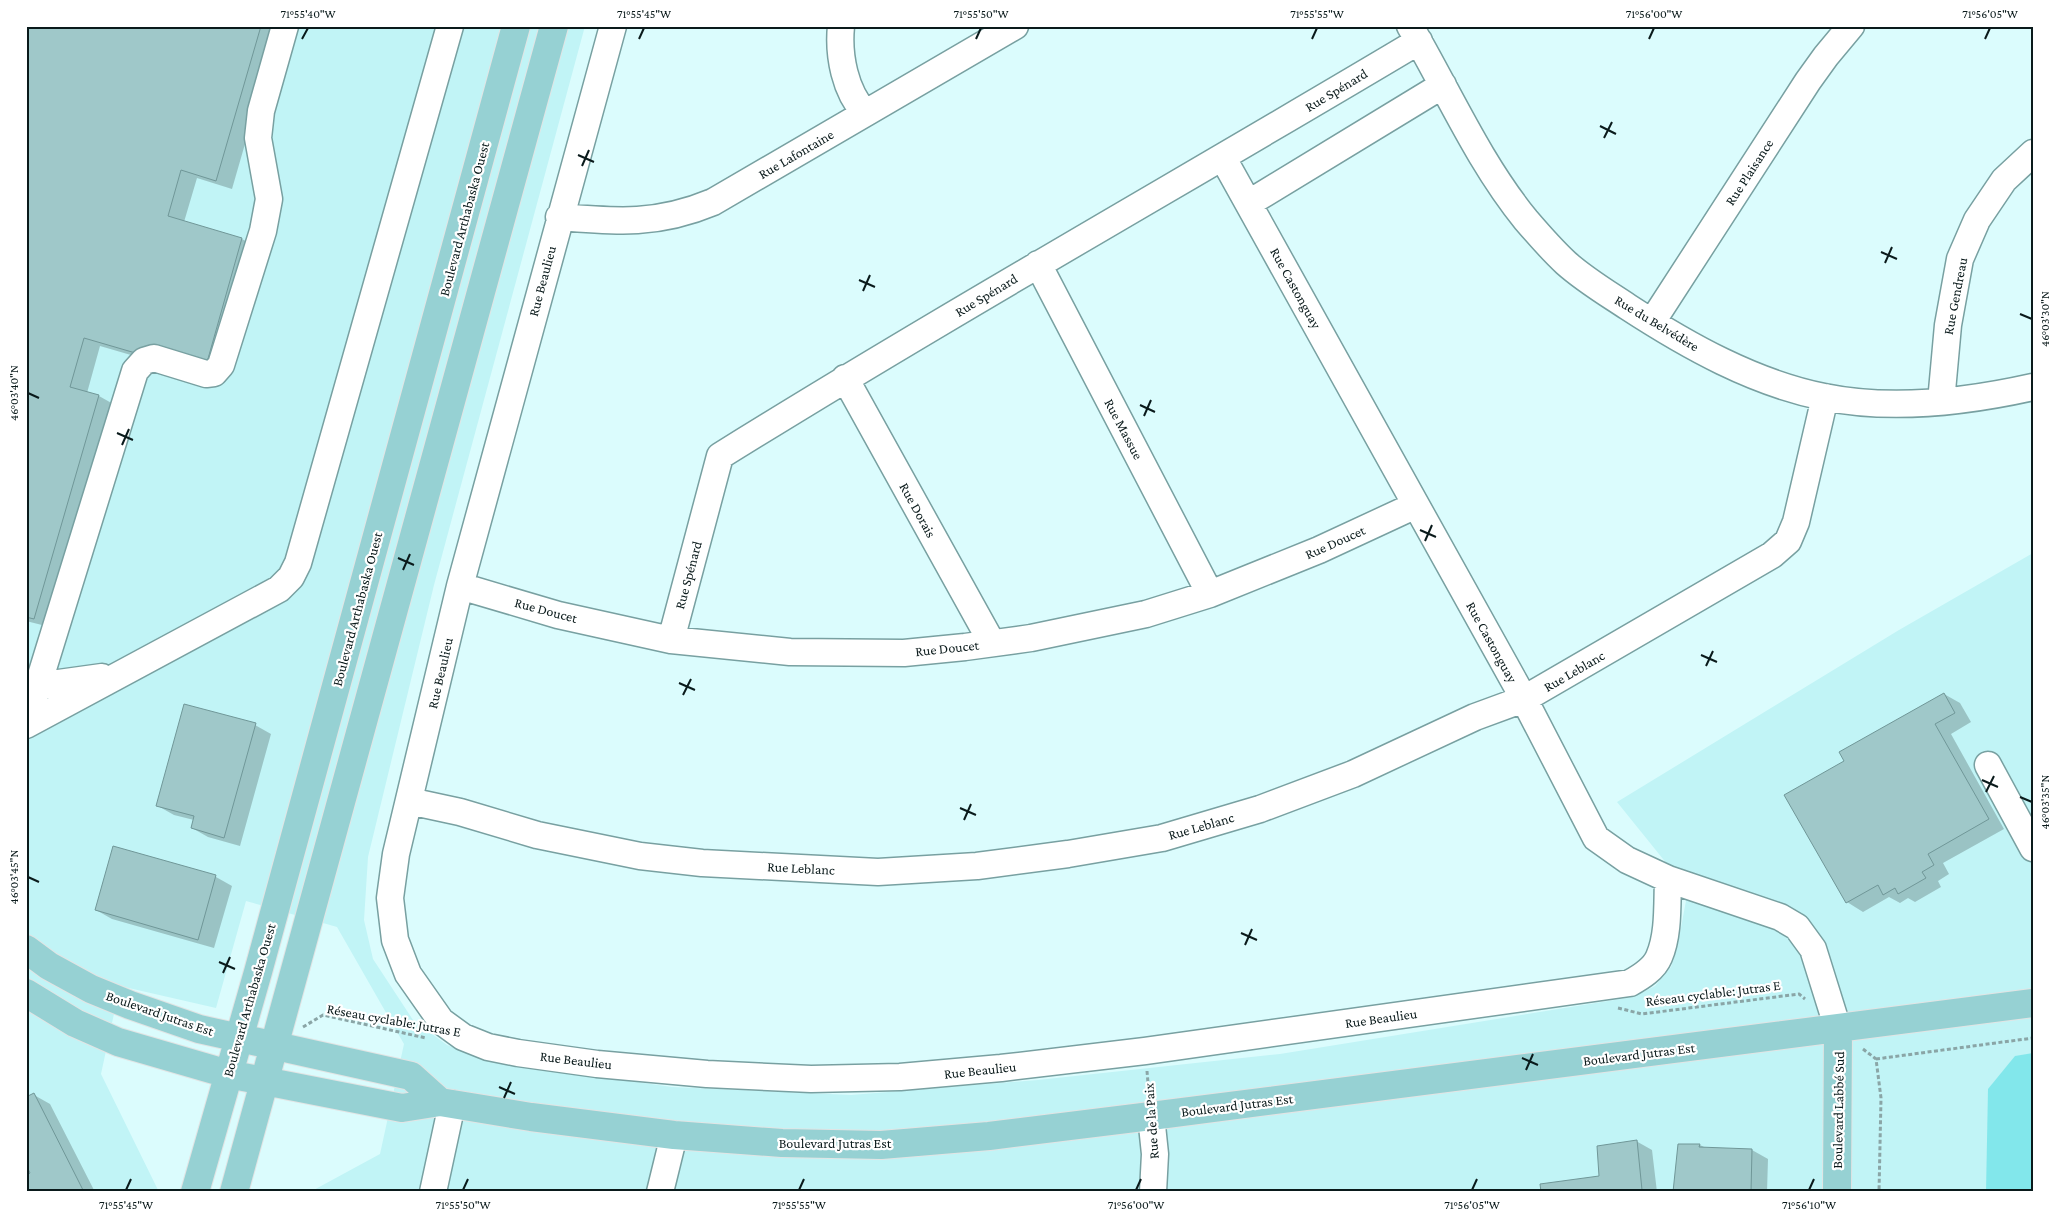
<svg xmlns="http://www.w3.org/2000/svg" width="2059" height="1218" viewBox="0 0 2059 1218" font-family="'Crimson Pro',serif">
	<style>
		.built { fill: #c1f4f6 }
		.green { fill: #82e7eb }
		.shadow { fill: #0003 }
		.building { fill: #9fc8c9; stroke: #709798 }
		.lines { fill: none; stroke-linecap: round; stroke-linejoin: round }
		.minor-casing { stroke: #78a0a1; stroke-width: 29 }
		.major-casing { stroke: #e2e4e4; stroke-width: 30 }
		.path { stroke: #8aa5a6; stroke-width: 3; stroke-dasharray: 4 2.5; stroke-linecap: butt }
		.minor { stroke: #fff; stroke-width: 26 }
		.major { stroke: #96d1d3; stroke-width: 28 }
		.ticks { fill: none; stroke: #0a1a1b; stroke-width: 2 }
		.labels { text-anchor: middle; stroke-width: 4.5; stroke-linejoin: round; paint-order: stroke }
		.street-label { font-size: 14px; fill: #0a1a1b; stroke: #fff }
		.neatline { fill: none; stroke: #0a1a1b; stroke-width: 2 }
		.ticks-label { font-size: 12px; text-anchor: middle; fill: #0a1a1b }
	</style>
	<rect width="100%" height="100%" fill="#dbfcfd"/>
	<!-- built -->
	<path class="built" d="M26,26H585L434,585L368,857L364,920L373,959L413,1020L447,1045L486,1060L672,1087L851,1095L1038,1080L1280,1054L1633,997L1655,986L1671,967L1677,949L1688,890L1617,802L1899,630L2033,553V1192H310L380,1154L404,1044L337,927L246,901L216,1008L120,986L101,1074L159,1192H26Z"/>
	<!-- green -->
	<path class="green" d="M2033,1053V1192H1986L1988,1089L2015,1056Z"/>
	<!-- shadow -->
	<path class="shadow" d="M26,26H279L232,189L197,178L184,222L242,239L258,248L220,381L100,346L87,393L99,396L115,405L50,627L26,621Z
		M1944,694L1960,703L1971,722L1951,734L2004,829L1943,863L1949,874L1938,881L1941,887L1915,902L1908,898L1900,903L1889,897L1863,912L1847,902L1846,761Z
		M255,725L271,734L240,846L208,837L192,828L194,820L174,815L158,806Z
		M114,847L216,877L232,886L214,948L112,919L96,910Z
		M34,1095L50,1104L95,1192H31Z
		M1636,1141L1652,1150L1657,1192H1542L1601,1178Z
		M1700,1145L1706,1148L1752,1150L1768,1159L1767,1192H1674Z"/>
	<!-- building -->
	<path class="building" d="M26,26H261L216,181L181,170L168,216L242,238L204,373L84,338L70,387L99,395L34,619L26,617Z
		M1944,693L1955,713L1935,724L1989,819L1928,854L1934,865L1922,872L1926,878L1898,894L1895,888L1883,895L1878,885L1846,903L1784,795L1844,761L1839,752Z
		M184,704L256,723L224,838L191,828L194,816L156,806Z
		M113,846L216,875L198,940L95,910Z
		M34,1093L84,1192H30L26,1185V1176L30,1173L26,1165V1097Z
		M1637,1140L1642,1190L1632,1192H1541L1540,1184L1599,1176L1597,1146Z
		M1678,1144H1700L1699,1147L1752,1149L1751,1192H1673Z"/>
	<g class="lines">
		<!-- minor casing -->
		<g class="minor-casing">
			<path id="minor" d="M613,26L460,586L396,854L390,898L395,940L408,974L441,1021L463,1037L488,1047L518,1053L597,1064L707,1074L811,1079L900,1077L1001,1068L1145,1051L1630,983C1641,977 1654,969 1659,957C1669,934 1667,904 1668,879
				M841,26C838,56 845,91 865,113
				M1410,26C1448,91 1478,161 1526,220C1538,234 1552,250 1566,263C1585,280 1607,293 1628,307C1688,346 1754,383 1824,397C1892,411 1966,402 2033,387
				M1223,158L1524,699L1596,838L1627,860L1668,879L1780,917L1797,927L1813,949L1838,1029
				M1249,203L1443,85
				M559,217C618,222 658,225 713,202L1015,26
				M1038,264L1210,594
				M1652,322L1808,81L1826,56L1851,26
				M845,378L992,643
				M1941,402L1948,325L1960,259L1977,220L2004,180L2033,153
				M460,586L558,615L671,640L790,652L904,653L965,647L1031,638L1146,614L1210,594L1319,550L1416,505
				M671,640L720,456C950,313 1186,180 1419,41
				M26,683L37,686L102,677
				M26,724L135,371L144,361L154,358L206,374L214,373L221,365L263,231L269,199L258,138L261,111L285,26
				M26,725L279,589L291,577L298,563L450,26
				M1988,765L2033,848
				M409,801L460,812L537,835L640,856L702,863L820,869L878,872L977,866L1068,854L1162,838L1260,809L1353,774L1475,717L1524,699L1772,555L1788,541L1796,522L1825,397
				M1151,1116L1155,1154L1153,1192
				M433,1192L452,1104
				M660,1192L674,1135"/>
		</g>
		<!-- major casing -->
		<g class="major-casing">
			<path id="major" d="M26,949L49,966L91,989L130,1005L199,1029L411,1076L440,1102
				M26,993L75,1023L118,1042L228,1074L402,1108L440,1102L531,1117L674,1135L782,1143L881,1145L989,1136L1151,1116L2033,1003
				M195,1192L258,972L516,26
				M234,1192L554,26
				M1837,1192L1838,1029"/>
		</g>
		<!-- path -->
		<path class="path" d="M1618,1008L1642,1014L1799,994L1805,999
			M303,1027L323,1015L426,1038
			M1863,1049L1876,1059L1881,1098L1879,1192
			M1876,1059L2033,1038
			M1147,1071L1149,1095"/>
		<!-- minor -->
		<use href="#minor" class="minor"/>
		<!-- major -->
		<use href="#major" class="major"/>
	</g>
	<!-- ticks -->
	<path class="ticks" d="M302,39L308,28M639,39L644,28M976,39L981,28M1312,39L1317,28M1649,39L1654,28M1985,39L1990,28M1600,126L1616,134M1604,138L1612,122M578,155L594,162M582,166L589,150M1881,252L1897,259M1885,263L1892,247M859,280L875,287M863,291L870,275M2020,314L2032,319M28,393L39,398M1140,405L1155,412M1144,416L1151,400M117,433L133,440M122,445L129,429M1420,530L1436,537M1425,541L1432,525M398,558L414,565M403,570L410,554M1701,655L1717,662M1706,666L1713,651M679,683L695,690M683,695L691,679M1982,780L1998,787M1986,792L1994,776M2020,797L2032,802M960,808L976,815M964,820L971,804M28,877L39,882M1241,933L1257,940M1245,945L1252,929M219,962L235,969M223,973L230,957M1522,1058L1538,1065M1526,1070L1533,1054M499,1087L515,1094M504,1098L511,1082M126,1190L131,1179M463,1190L468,1179M799,1190L804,1179M1136,1190L1141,1179M1472,1190L1477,1179M1809,1190L1814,1179"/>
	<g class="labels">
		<!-- street labels -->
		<g class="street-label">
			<text transform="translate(1336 90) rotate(-31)" y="5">Rue Spénard</text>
			<text transform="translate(796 154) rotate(-30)" y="5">Rue Lafontaine</text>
			<text transform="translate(1749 172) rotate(-57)" y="5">Rue Plaisance</text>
			<text transform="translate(464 219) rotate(-75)" y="5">Boulevard Arthabaska Ouest</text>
			<text transform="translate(542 281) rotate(-75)" y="5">Rue Beaulieu</text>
			<text transform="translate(1296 288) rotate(61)" y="5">Rue Castonguay</text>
			<text transform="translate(986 295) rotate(-31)" y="5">Rue Spénard</text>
			<text transform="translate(1955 296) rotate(-79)" y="5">Rue Gendreau</text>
			<text transform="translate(1657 323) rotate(31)" y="5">Rue du Belvédère</text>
			<text transform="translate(1124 429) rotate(62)" y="5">Rue Massue</text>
			<text transform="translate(918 510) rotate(61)" y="5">Rue Dorais</text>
			<text transform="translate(1335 542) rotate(-24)" y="5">Rue Doucet</text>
			<text transform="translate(688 575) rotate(-75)" y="5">Rue Spénard</text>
			<text transform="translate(357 609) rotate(-75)" y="5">Boulevard Arthabaska Ouest</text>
			<text transform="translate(546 610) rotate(15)" y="5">Rue Doucet</text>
			<text transform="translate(1492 642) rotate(61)" y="5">Rue Castonguay</text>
			<text transform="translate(947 648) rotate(-6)" y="5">Rue Doucet</text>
			<text transform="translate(1574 671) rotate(-30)" y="5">Rue Leblanc</text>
			<text transform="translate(440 673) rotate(-77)" y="5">Rue Beaulieu</text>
			<text transform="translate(1201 826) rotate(-16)" y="5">Rue Leblanc</text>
			<text transform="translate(801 868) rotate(3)" y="5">Rue Leblanc</text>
			<text transform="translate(1713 993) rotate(-7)" y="5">Réseau cyclable: Jutras E</text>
			<text transform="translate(249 1000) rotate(-74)" y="5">Boulevard Arthabaska Ouest</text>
			<text transform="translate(160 1013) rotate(19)" y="5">Boulevard Jutras Est</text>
			<text transform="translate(1381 1018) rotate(-8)" y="5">Rue Beaulieu</text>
			<text transform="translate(394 1020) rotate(10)" y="5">Réseau cyclable: Jutras E</text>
			<text transform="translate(1639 1054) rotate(-7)" y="5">Boulevard Jutras Est</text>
			<text transform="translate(576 1060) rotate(7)" y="5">Rue Beaulieu</text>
			<text transform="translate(980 1070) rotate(-6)" y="5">Rue Beaulieu</text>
			<text transform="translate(1237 1105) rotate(-7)" y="5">Boulevard Jutras Est</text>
			<text transform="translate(1838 1110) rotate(-89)" y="5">Boulevard Labbé Sud</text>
			<text transform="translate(1151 1121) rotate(-94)" y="5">Rue de la Paix</text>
			<text x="835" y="1148">Boulevard Jutras Est</text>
		</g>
	</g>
	<!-- border -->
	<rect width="2059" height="1218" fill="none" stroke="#ffffff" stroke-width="55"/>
	<rect x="28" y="28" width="2004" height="1162" class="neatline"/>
	<g class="ticks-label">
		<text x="308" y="18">71°55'40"W</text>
		<text x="644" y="18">71°55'45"W</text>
		<text x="981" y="18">71°55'50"W</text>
		<text x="1317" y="18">71°55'55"W</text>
		<text x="1654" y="18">71°56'00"W</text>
		<text x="1990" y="18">71°56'05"W</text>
		<text transform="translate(2045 319) rotate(-90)" y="4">46°03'30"N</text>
		<text transform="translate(14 393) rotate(-90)" y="4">46°03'40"N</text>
		<text transform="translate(2045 802) rotate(-90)" y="4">46°03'35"N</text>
		<text transform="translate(14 877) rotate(-90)" y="4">46°03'45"N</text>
		<text x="126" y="1209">71°55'45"W</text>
		<text x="463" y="1209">71°55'50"W</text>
		<text x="799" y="1209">71°55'55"W</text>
		<text x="1136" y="1209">71°56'00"W</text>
		<text x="1472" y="1209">71°56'05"W</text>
		<text x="1809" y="1209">71°56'10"W</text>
	</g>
</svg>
